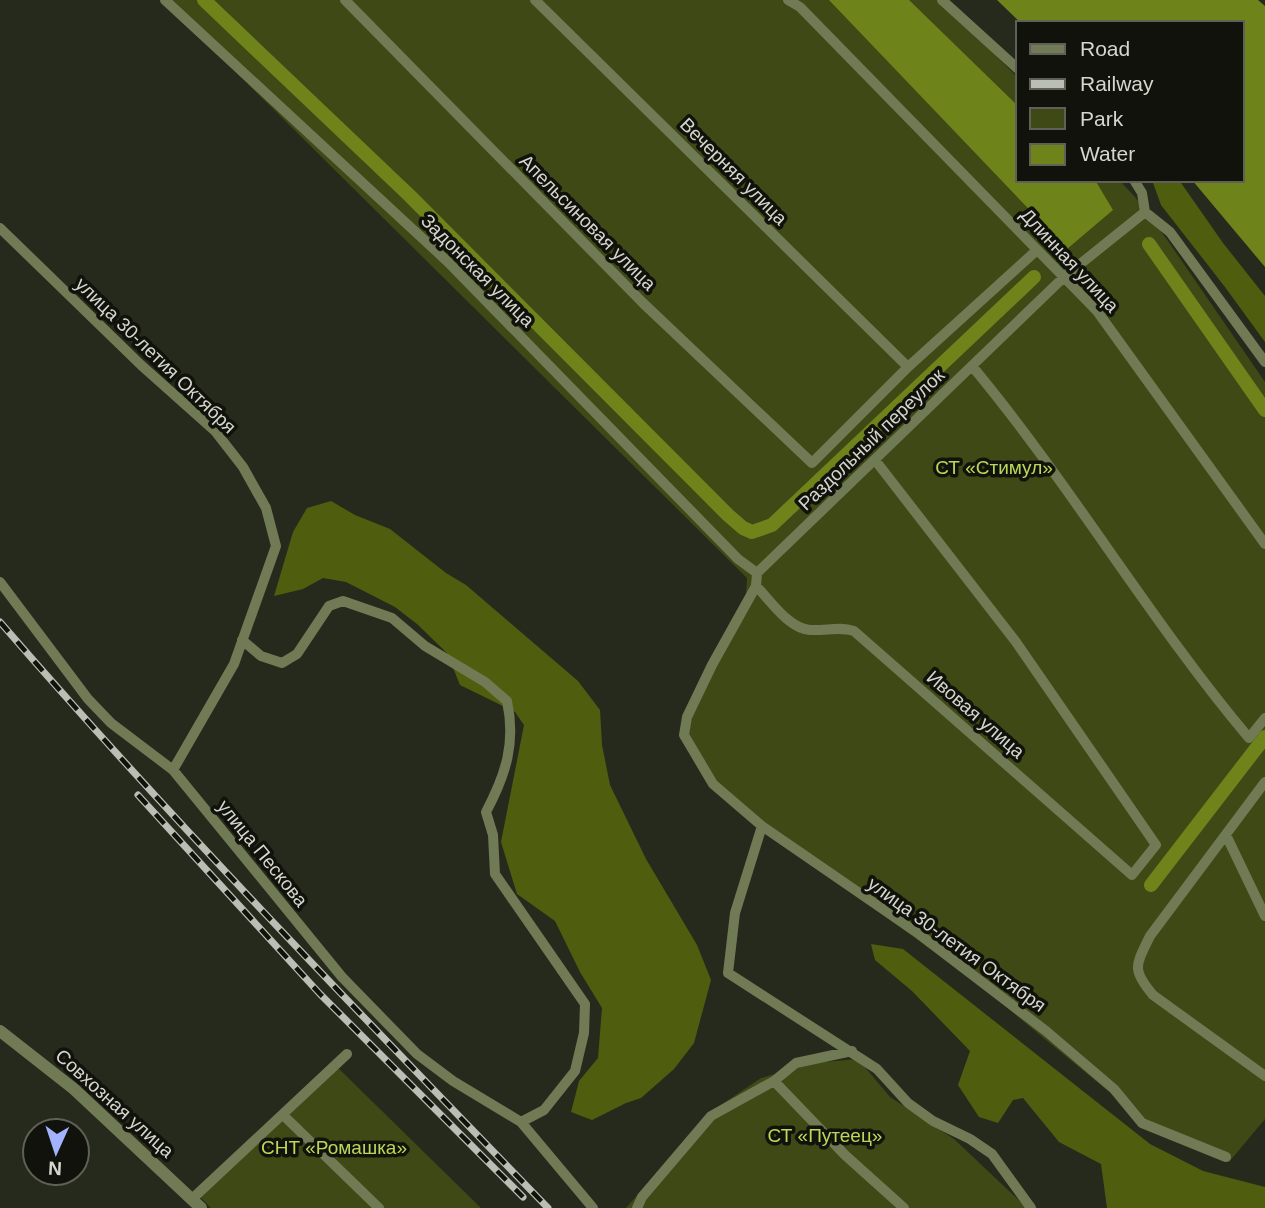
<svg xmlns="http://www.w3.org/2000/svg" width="1265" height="1208" viewBox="0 0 1265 1208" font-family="Arial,sans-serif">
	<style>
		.green { fill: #3e4915 }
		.forest { fill: #4e5e0e }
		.water { fill: #6f831b }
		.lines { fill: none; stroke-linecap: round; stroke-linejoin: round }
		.canal { stroke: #6f831b; stroke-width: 14 }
		.minor { stroke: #707b55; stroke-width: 10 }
		.tertiary { stroke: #707b55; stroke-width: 12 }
		.rail-casing { stroke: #bbbeb4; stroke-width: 7 }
		.rail { stroke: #10120b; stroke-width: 4.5; stroke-dasharray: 13; stroke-linecap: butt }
		.labels { text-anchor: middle; stroke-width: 7; stroke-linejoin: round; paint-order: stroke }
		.street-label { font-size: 19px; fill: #d5d7ce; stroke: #10120b }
		.park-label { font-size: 19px; fill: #bbd858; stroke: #10120b }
	</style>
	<rect width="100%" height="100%" fill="#262a1c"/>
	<!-- green -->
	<path class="green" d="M163,0H941L1018,78V180H1119L1135,197L1168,241L1265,382V1119L1229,1162L1147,1123L972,979L751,820L696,759L685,729L746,595L747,578Z
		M858,1059L890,1097L954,1139L1027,1208H626L709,1113L761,1078L813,1063Z
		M333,1063L481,1208H211L198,1195Z"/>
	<!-- forest -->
	<path class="forest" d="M1152,180H1179L1223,243L1265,296V342L1225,287L1161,205Z
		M331,501L355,515L390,529L446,573L466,585L578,681L600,710L602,745L610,785L646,859L697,945L711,980L694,1043L674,1069L641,1098L626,1103L592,1120L571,1112L579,1081L598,1058L602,1008L580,972L555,921L517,894L501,842L524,725L515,712L460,685L447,653L417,624L395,607L346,582L323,578L303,589L274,596L293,532L307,508Z
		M871,944L903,949L1150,1144L1203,1171L1265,1187V1208H1107L1101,1164L1059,1142L1023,1098L1013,1100L998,1123L979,1117L958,1085L970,1051L912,991L875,960Z"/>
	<!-- water -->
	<path class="water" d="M829,0H909L1018,106V180H1095L1113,210L1067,249Z
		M997,0H1258L1265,6V267L1192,180H1242V23H1021Z"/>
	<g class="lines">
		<!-- canal -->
		<path class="canal" d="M204,0L410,196L728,515L743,528L752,532L772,525L1034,277
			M1149,244L1265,410
			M1151,885L1265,737"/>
		<!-- minor -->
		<path class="minor" d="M165,0L448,262L738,559L757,573
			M345,0L643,303L812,463L908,367L1037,250
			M535,0L908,367
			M788,0L800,7L1097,311L1265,544
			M942,0L1018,69
			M1134,180L1142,193L1145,212L1170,232L1265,362
			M1145,212L1064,277L757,573L756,586L712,665L687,717L684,735L713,784L762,826L919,934L1046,1031L1114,1089L1142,1123L1226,1157
			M0,228L141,365L215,431L243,467L266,508L276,546L234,664L173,770
			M972,366C1071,485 1149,619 1249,738L1265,718
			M0,582L88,699L111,723L173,770L342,977L417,1054L453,1081L521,1122L593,1208
			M756,586C770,600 789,629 810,630C826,631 839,626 854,631L1132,875L1156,845L1016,642L875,460
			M242,640L261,656L282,663L297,654L329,606L343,601L392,618L425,646L485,682L507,701C516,743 506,774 486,812L493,835L495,874L585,1004L584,1033L575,1071L544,1110L521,1122
			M1265,782L1150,936C1136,965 1131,969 1153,995L1265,1076
			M762,826L735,913L728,973L877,1069L908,1103L933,1121L970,1139L992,1154L1031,1208
			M1226,835L1265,916
			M774,1081L845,1155L904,1208
			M283,1115L379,1208
			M192,1199L347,1054
			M637,1208L642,1197L711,1116L774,1081L796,1063L852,1051"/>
		<!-- tertiary -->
		<path class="tertiary" d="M0,1031L74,1089L201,1208"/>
		<!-- rail casing -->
		<g class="rail-casing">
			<path id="rail" d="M0,622C175,824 362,1016 548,1208
				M138,795L320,994L523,1197"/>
		</g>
		<!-- rail -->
		<use href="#rail" class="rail"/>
	</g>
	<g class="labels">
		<!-- street labels -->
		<g class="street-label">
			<text transform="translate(734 171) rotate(45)" y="7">Вечерняя улица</text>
			<text transform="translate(588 222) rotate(45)" y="7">Апельсиновая улица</text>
			<text transform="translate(1070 260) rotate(47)" y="7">Длинная улица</text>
			<text transform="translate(478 270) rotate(45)" y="7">Задонская улица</text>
			<text transform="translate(156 355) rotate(44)" y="7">улица 30-летия Октября</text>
			<text transform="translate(871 439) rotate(-44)" y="7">Раздольный переулок</text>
			<text transform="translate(976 714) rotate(41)" y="7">Ивовая улица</text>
			<text transform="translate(263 853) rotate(51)" y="7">улица Пескова</text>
			<text transform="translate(957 944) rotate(36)" y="7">улица 30-летия Октября</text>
			<text transform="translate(115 1103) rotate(42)" y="7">Совхозная улица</text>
		</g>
		<!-- park labels -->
		<g class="park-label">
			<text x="994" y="474">СТ «Стимул»</text>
			<text x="825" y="1142">СТ «Путеец»</text>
			<text x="334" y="1154">СНТ «Ромашка»</text>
		</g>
	</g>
	<!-- legend -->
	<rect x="1016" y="21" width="228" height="161" fill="#10120b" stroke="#5f6159" stroke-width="2"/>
	<rect x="1030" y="44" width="35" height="10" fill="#707b55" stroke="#5f6159" stroke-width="2"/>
	<text x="1080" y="56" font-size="21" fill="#d5d7ce">Road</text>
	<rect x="1030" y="79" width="35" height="10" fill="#bbbeb4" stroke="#5f6159" stroke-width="2"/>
	<text x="1080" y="91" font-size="21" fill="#d5d7ce">Railway</text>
	<rect x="1030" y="108" width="35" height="21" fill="#3e4915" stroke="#5f6159" stroke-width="2"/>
	<text x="1080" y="126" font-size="21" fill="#d5d7ce">Park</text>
	<rect x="1030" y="144" width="35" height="21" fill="#6f831b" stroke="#5f6159" stroke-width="2"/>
	<text x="1080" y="161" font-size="21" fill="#d5d7ce">Water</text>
	<!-- north arrow -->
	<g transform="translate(56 1152) rotate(183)"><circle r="33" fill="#10120b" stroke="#5f6159" stroke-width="2"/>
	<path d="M0-5L12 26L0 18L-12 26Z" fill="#a3b2fd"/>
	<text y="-10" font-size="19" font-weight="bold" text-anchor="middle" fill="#d5d7ce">N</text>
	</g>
</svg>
